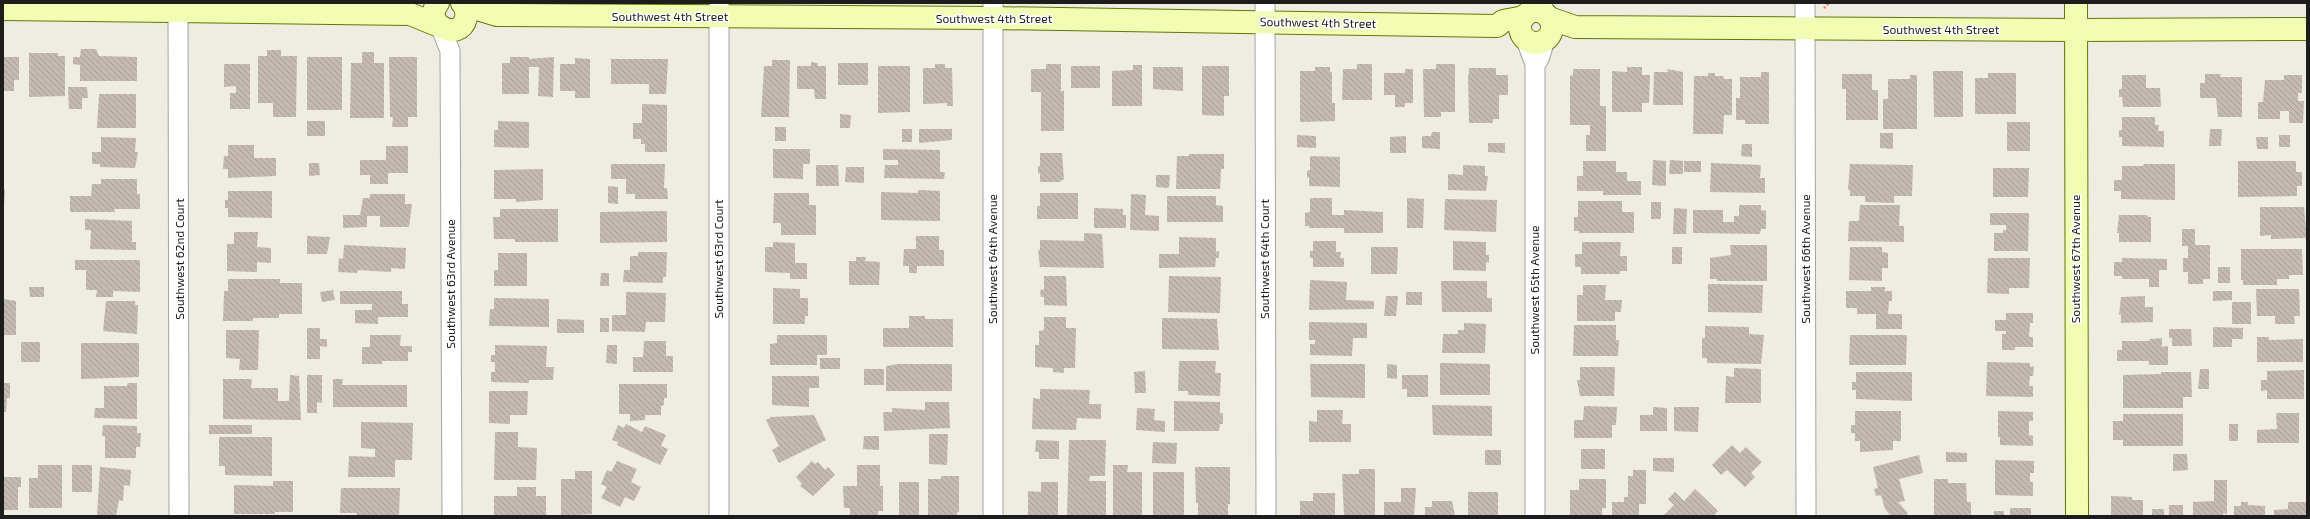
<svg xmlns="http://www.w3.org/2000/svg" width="2310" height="519" viewBox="0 0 2310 519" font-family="'Exo 2',sans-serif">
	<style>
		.building { fill: url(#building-back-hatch) }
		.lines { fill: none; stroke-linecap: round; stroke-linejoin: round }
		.street-casing { stroke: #a4a4a4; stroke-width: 21 }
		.secondary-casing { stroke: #627800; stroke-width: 24 }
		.path { stroke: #ff8063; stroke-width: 2.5; stroke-dasharray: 2 2; stroke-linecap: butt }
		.street { stroke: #fff; stroke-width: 19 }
		.secondary { stroke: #f3fcb3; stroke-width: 22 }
		.labels { text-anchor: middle; stroke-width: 3; stroke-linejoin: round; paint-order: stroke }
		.street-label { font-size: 12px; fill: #1d1d1d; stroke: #fff }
	</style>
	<defs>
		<pattern id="building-back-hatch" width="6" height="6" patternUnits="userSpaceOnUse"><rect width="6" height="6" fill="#c4bab2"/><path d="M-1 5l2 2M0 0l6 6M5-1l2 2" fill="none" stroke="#a89f99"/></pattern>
	</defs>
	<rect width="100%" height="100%" fill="#efece2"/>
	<!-- building -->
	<path class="building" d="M81,49H96L99,56L137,57V81H80V65L73,64V57H80Z
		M267,50H281V56H297L296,117H273V103H258V56H267Z
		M362,52H374V63H384V118H350L351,63H362Z
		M29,53H58V56H65V96L29,97Z
		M3,57H19V80H14V91H3Z
		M307,57H342V110H307Z
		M389,57H417V117H408V127H392L393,117H390Z
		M510,57H529V59L554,57L553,97L538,96L539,67H529V94H502V63H510Z
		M575,58L590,59V98H575V91H560V64H575Z
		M611,59H668L666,94H649V84H611Z
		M772,60H790L789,117H761L764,66H772Z
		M811,62L818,63V66H826V99H815L814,89H797V66H811Z
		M838,63H868V85H838Z
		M224,64H250V109H230V93H236V86L224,87Z
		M935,64H945V68H952L953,106H947V103L923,104V68H935Z
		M1046,64H1061V91H1064V131H1041V92H1031V69H1046Z
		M1357,64H1372V100H1342L1343,69H1357Z
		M1436,64H1455V112H1441V117H1424L1423,69H1436Z
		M1133,65H1142V106H1112V71L1133,70Z
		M878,66H910V112L878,113Z
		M1071,66H1100V88H1071Z
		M1202,66H1229V96H1224V116L1202,115Z
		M1153,67H1183V91L1153,89Z
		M1315,67H1330V72H1332V103H1335V121L1300,122V71H1315Z
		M1627,67H1642V75H1650L1649,103H1642V112H1612V71L1627,72Z
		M1469,68H1496V75H1508V95H1499V119H1493V123H1469L1468,74H1469Z
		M1405,69H1413V103H1405V107H1395V95H1384V73H1405Z
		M1573,69H1600V106H1606V151H1586V135H1590V125H1570V76L1573,75Z
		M1667,69L1683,72V105H1653L1654,72H1668Z
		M1933,71H1963V117H1934Z
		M1761,72H1769V124H1745V120H1736V98H1740V77H1761Z
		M1708,73H1715V76H1724L1723,79H1732V115H1724L1723,134H1693L1694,76H1708Z
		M1988,73H2016V114H1975V78H1988Z
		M1842,74H1872V90H1878V120H1846V89H1842Z
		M2205,74H2221L2220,77H2242V117H2218L2216,98H2200V83H2205Z
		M1910,75H1917V129H1883V99H1888V79H1910Z
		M2122,75H2146V88H2160L2161,107H2123L2122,97H2119V89H2122Z
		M2284,75H2302V93H2298V101H2304L2303,123H2289V111H2280V119H2258V102H2263L2265,80H2284Z
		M68,87H87L88,98H82V109H69Z
		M99,94H136V128H97Z
		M642,104L667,105V152H645V144H641V139H633V123H642Z
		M840,114L851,115L850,128H840Z
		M2122,117H2155V125H2159L2158,131H2164V147L2122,146V137H2119V130H2122Z
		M307,121H325V136H307Z
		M498,121L529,122V148L494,147V130H498Z
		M2007,122H2030V151H2007Z
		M775,127H786V141H775Z
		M902,129H912V142H902Z
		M919,129H952V140L919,143Z
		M2210,129H2222L2221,146H2209Z
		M1432,132H1440V149L1422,148V136H1431Z
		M1880,133H1893V149L1880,148Z
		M1297,135L1316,136V148L1297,147Z
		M2279,135H2290V147H2279Z
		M1406,136V153H1390V137Z
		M101,137L136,138L135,152H138L135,168L100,167V164H92V152H101Z
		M2256,137H2268V149H2257Z
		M1488,143H1505V153L1488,152Z
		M1742,144H1752V157L1741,156Z
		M228,145H254V158H276V176L228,178V169H223L224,156H228Z
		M386,146H408V173H388V184H370V175H360V160H386Z
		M773,149H810V164H803V179L773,178Z
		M883,149L940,150V172H945L944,179L884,178L885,165H898V160H883Z
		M1040,153H1062L1064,180H1061V182H1040V174L1038,173V166H1040Z
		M1189,154H1224V169H1221L1220,189H1176L1177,156H1189Z
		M1310,156L1340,157V187L1309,186V177L1307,178V171L1310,170Z
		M1653,160L1666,161V186L1652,185Z
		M1670,160L1683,161V174H1669Z
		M1583,161H1616V172H1627V181H1641V195H1603V191H1577V176H1583Z
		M1684,161H1701V172H1684Z
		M2238,161H2296V172H2302V186H2297V196L2238,197Z
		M309,163H319L320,175L309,176Z
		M1711,163L1761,165L1760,178H1765V193L1710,192Z
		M611,164H665L664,188H667L668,199H635V194H626V179H611Z
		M1850,164L1913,165L1912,196H1894V203L1865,202V196H1850V190H1848Z
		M2144,164H2175V200L2121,199V191H2114V180H2122V166H2143Z
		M816,165H838L839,186H816Z
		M1463,165L1485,166V176H1488L1486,191L1448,190V174L1463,175Z
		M846,167H864V183L845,182Z
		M1993,168H2029L2028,197H1993Z
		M543,169V200L516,202V199H494V170Z
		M1156,175H1170L1169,188L1156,187Z
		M101,179H137V194H140V209H114L115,212H70V196H91L92,184H101Z
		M608,186L618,187V204L608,203Z
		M3,190H5L4,207H3Z
		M918,190L940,191V221L881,220V192L918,193Z
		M228,191H272V218L228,217V208H225V200H228Z
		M774,193H809V205H816V235H781V223H773Z
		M1040,193H1078V219H1037V206H1040Z
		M370,194H405V204H412L409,227H380V216H367V227L343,228V215H360L363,198H370Z
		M1131,194L1146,195L1145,215L1159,216V231L1130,230Z
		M1167,196H1216V205L1223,206V222H1167Z
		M1310,198H1332V215H1344V210L1383,212V233H1344V228H1309V226H1305V213L1310,212Z
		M1407,198L1424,199L1423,228H1407Z
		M1445,199L1497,200L1496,232L1444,230Z
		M1578,201H1622V212H1634V233H1579V231H1574V217H1578Z
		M1651,202H1661V219H1651Z
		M1739,205H1761V210L1766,211V229H1761L1760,234L1693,233V210H1723V222H1734V216H1739Z
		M1860,205H1900L1899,226H1904V242L1848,241L1849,221H1859Z
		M2260,207H2304L2307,238L2271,239V235L2260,236Z
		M1094,208L1123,209V215H1126V228H1094Z
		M1674,208L1687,209L1686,234H1673Z
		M500,209H558V242H515V239H494L493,217H500Z
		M667,211V242L600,243V212Z
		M1990,213H2029L2028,251H1994V233H2003V230H2006V225H1990Z
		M2119,215H2147L2148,217H2151V242H2119V233H2117Z
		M85,219L132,221V242H136V250L90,249L91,230H85Z
		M2182,229H2195V245H2210V279H2203V284H2188V272H2183V258H2188V246H2182Z
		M234,232H258L257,247L271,248V263L257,262V272L227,271V244H234Z
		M1084,233L1102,234L1104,268L1040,267L1038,250H1040V240L1084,241Z
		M307,236L330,237L327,254H307Z
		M916,236H939V250H944V266H917V273H909V266H903L904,249H916Z
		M1179,237L1216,238V252L1219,251V258H1216L1215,267L1159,268V254H1179Z
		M1313,241H1336V252H1341L1340,258H1344V267H1313V258H1310V251H1313Z
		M1453,241L1486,242V255H1489V263L1486,262V271L1453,270Z
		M773,242L795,243V263H807V279H790V273L765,272V247H773Z
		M1582,242H1621L1620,256H1627V271H1620V274H1581V267H1575V254H1582Z
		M344,245L406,248L405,269L391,268V272L358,270L357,273L338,272L339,258L343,259Z
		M1730,245H1767V281H1717V279H1710V258L1731,255Z
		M1371,247H1398L1397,274H1371Z
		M1672,247H1682V264H1672Z
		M1850,247H1882V252L1888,253V268H1882V281L1849,280Z
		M2241,249H2302L2303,275H2289V279H2277V285H2243V280H2241Z
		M638,252H667L666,277H663V283L623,282L624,270H630V256H638Z
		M498,253H527V286H494V270H498Z
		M856,257H866L865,261L880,262L879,285H849V261H856Z
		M1988,258H2030L2029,288H2009V294L1987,293Z
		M2122,258L2167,259V270H2159V287H2149V279H2122V276H2114V262H2122Z
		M75,260H140V292L113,291V297H96L97,290H86V270H75Z
		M2218,267H2230V283H2218Z
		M601,273H609V286H600Z
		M1044,276H1066L1067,306L1044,305V297H1041L1040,293L1041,289L1044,290Z
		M1169,276L1221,277L1220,313L1168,312Z
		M228,279H280V283H302V314H279V318H253V321H223L224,291H228Z
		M1310,280L1347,282L1346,300L1374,301V309L1309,310Z
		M1441,281H1487V298H1492V312H1442Z
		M1708,284L1763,285L1762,313L1708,312Z
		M1583,285H1606L1605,300H1622L1621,312H1615V321H1577V295H1583Z
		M29,287H44V297H30Z
		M1871,287H1885V291H1892V301H1889L1888,314H1902V329H1876V314H1857V308H1846V291H1871Z
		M773,288L800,289V298H808V316H805V324H773Z
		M2256,289H2299L2300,316H2294L2295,324H2275V316H2257Z
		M333,290L335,300L322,302L320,292Z
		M340,291H402V304H408V317H378V324L355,323V310H372V304H340Z
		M2213,291H2232V300L2213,301Z
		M626,292L666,293L665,322H646L645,332L612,331V315H626Z
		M1406,292H1422V305H1406Z
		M1386,296H1398L1396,316H1384Z
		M2145,296V307H2153V322L2121,323V314L2119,315L2121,297Z
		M494,298L549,299V327L489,326L490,309H494Z
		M3,299L16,301V335H3Z
		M106,301H135V305H138L137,334L103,331Z
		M2232,302H2251V324H2232Z
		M2006,313H2033V323H2030L2029,337H2033V347H2015V350H2002V334H2006V331H1995V320H2006Z
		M909,316H925V319H953V347H883V328H909Z
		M1044,317H1066V328H1076L1075,368H1064V373L1053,372V368L1035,367V345H1039V331L1044,330Z
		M600,318H609V332H600Z
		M1162,318L1217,319L1219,350L1162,349Z
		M557,319L584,320V333H557Z
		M1309,322L1367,323V338H1353L1352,356L1310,355V344H1315V340H1309Z
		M1464,323L1486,324L1485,353H1442L1443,334H1458V330H1464Z
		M1574,325H1616V340H1619L1618,356H1573Z
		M1705,326L1749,327V334L1764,335L1761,364L1707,363V358H1702V338H1705Z
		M2213,327L2243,328V339H2232V347H2213Z
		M307,328H320V339H327V347L320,346V359H307Z
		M2169,329H2191L2192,346H2172V338H2169Z
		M226,330H259L258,370H239L240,359L226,358Z
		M370,335H401L400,346H412V352H408V361H382V364H362V347H370Z
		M777,335H827V355H817V365H770V344L777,343Z
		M1850,335H1907L1906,365H1849Z
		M2257,337H2269V340L2303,339V362H2257Z
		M2162,338V347L2168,346V365H2149V361H2117V350H2122V341H2149L2150,339Z
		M644,341H666V356H673V372H633V357H643Z
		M21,342H40V362H21Z
		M81,343H139V377L81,379Z
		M495,345L547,346L546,367H554L553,380H529V383L491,382V372H495V362H491V355H495Z
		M607,345H617V364L606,363Z
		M820,358H840V369H820Z
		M1179,361H1216L1215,373H1221L1220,396L1188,395V391H1178Z
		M1987,362L2030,363V367L2034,366L2033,376H2030L2029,386H2033V397L1986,396Z
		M1440,363L1490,364V395H1440Z
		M898,364H952V391H886V366Z
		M1310,364H1365V398L1311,397Z
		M1387,364L1397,365V379L1387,378Z
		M1580,367H1615L1614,396H1580L1577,380H1580Z
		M1734,368L1761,369V403H1725L1726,376L1734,377Z
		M864,369H884V385H864Z
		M2200,369H2209V389H2198Z
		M2304,370V399H2267V390L2261,391V380H2267V371Z
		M1145,371L1146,393H1135L1134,372Z
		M1856,372H1912V401L1856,399V390H1852V382H1856Z
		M2161,372H2191L2192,397H2183V408H2123V375L2161,374Z
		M290,375L299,376L301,420L223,419V379H252L251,388H278V401H289Z
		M307,375H322V403L317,402V413H307Z
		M1402,375H1428V397H1407V389H1402Z
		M772,376H819V388H809V407L772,405Z
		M333,379H343L342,385H407V407H333Z
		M3,383H10V398H7L6,412H3Z
		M128,383H137V419L94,418L95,408H104V386H127Z
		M619,384H667V398H664V405L661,406V415H645V420L630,421V414H619Z
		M1040,389L1090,390L1089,404H1101V419L1077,418L1076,430L1032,429L1033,398L1040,399Z
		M489,391H528L527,415H510V424L489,423Z
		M1174,401L1220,402V413H1223V424H1220L1219,431H1174Z
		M925,402H949L950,428L884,431L883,412H892V408L925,410Z
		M1432,405L1492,406V436L1433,435Z
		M1584,406L1617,407L1616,425H1612V438H1574V420H1583Z
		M1653,407L1667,408V431H1640V415H1653Z
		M1674,407H1699L1698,432L1674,431Z
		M1137,408L1155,409L1154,420L1165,421V432L1136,430Z
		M1317,410H1343L1342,424H1351V442H1309V421L1317,422Z
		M1855,411H1901V441H1893V450L1860,452V441H1855V433H1851V425H1855Z
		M1998,411L2033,412V421H2029V435L2033,436V446L2000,445V437H1998Z
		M2276,413H2299V443H2257V430L2277,429Z
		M2123,414H2183V446H2123V440H2113V421H2123Z
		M814,415L826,440L779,463L772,450L779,446L766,420L771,417Z
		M361,422L413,423L412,460H395V477H348L349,456L375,457V449L361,448Z
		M626,424L642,432L645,426L666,435L661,446L668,449L660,465L617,445L618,442L612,440L618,425L624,428Z
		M2229,424H2238V441H2229Z
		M103,425L137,426V433H141L140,447H136V458H105V436H102Z
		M209,425H252V434H209Z
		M495,432H518V447L537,448L536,480H494Z
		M929,434H948L947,465L929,464Z
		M864,436H879V450L863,449Z
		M219,437H272V476L225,475V466H219Z
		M1036,440L1059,441V459H1039V452H1035Z
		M1069,440H1106L1105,476H1090L1089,481H1106V516H1067Z
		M1153,442L1177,443L1176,464L1152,463Z
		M1732,445L1740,453L1746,447L1762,462L1751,473L1755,477L1745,487L1727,470L1721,475L1712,465Z
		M1581,449H1605V469H1581Z
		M1485,450H1501V465H1485Z
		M1946,452L1967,453V462H1946Z
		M2173,454H2187L2188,470L2173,471Z
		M1919,455L1923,473L1899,479L1905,501L1898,502L1908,513L1905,516H1891L1885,509L1881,495L1876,496L1874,489L1878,488L1873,467Z
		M1653,458H1674V472L1653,471Z
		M1995,460L2034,461V473H2030V482H2033V496L1995,495Z
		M617,461L637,469L631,482L641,487L634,501L625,497L620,507L601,498L607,487L601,484L607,470L611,472Z
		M812,461L815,464L818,462L825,470L828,467L835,475L813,496L800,486L802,484L796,477Z
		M38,465H62V508H29V478H38Z
		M72,465H92V492H72Z
		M857,465H880V486H883V511H878V516H850V508H844L843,486H857Z
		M1113,465H1128L1127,472H1142V516H1113Z
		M100,467L131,470L130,486L124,485L123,501L119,500L116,516H97Z
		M1195,467H1230V504H1228V516H1198V503H1196Z
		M1359,469H1375V516H1344L1342,474H1359Z
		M1633,470H1646V504H1639V516H1612V502H1624V497H1628V476H1633Z
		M575,471H592V514L561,516V479H575Z
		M1153,472H1184V516H1153Z
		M941,476H959V512H957V516L928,515V479H941Z
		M3,477H21V487H18V510H3Z
		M1579,479H1606V508H1602V516H1570V490H1579Z
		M1934,479H1948V483H1966L1967,502H1971V516H1934Z
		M2214,480H2227V514L2223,513V516H2193V502L2214,501Z
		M273,481H293V512H275V514H234V485L273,486Z
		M899,482H919V516H899Z
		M1041,482H1058V516H1028V491L1041,492Z
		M517,487H536V496H546V516H494V496H517Z
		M341,488H400L399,516H357V513H340Z
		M1401,488H1416L1414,516H1384V502H1401Z
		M1695,489L1718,511L1713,516H1663L1674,505L1668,499L1675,492L1684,501Z
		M1468,492H1498V516H1468Z
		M1313,493H1335V516H1300V501H1313Z
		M2111,496L2132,497V500H2143V516H2111Z
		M1432,501H1452L1455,516H1425V507H1432Z
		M2241,502H2248V505L2265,506V516H2234V506H2241Z
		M2288,502H2307V516H2274V510L2288,509Z
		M2169,505H2183V516H2169Z
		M2010,508H2031V516H2010Z
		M2152,509H2164V516H2152Z
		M1994,511H2004V516H1994Z"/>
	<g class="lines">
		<!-- street casing -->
		<g class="street-casing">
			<path id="street" d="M178,3L179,516
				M993,3V516
				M1265,3L1266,516
				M1542,3L1545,15
				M1805,3L1806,516
				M441,28L450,51L452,516
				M1526,40L1535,64V516
				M1535,64L1539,59L1545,40
				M719,516V3"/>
		</g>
		<!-- secondary casing -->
		<g class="secondary-casing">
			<path id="secondary" d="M438,3C421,25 460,43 466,18C467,12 466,7 462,3
				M2076,3L2077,516
				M464,5L497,15L993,18L1497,26L1503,21L1524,17
				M3,9L410,14L437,25
				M1520 27a16 16 0 1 1 32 0a16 16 0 1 1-32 0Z
				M1549,18L1575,27L2076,30L2307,29"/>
		</g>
		<!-- path -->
		<path class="path" d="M1824,8L1829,3"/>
		<!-- street -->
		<use href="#street" class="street"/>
		<!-- secondary -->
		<use href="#secondary" class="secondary"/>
	</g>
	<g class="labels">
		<!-- street labels -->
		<g class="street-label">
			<text x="670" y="21">Southwest 4th Street</text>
			<text x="994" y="23">Southwest 4th Street</text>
			<text transform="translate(1318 23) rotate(1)" y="4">Southwest 4th Street</text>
			<text x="1941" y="34">Southwest 4th Street</text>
			<text transform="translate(180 259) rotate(-90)" y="4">Southwest 62nd Court</text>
			<text transform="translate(719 259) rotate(-90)" y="4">Southwest 63rd Court</text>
			<text transform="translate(993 259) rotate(-90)" y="4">Southwest 64th Avenue</text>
			<text transform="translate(1265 259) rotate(-90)" y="4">Southwest 64th Court</text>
			<text transform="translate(1806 259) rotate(-90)" y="4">Southwest 66th Avenue</text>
			<text transform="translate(2076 259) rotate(-90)" y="4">Southwest 67th Avenue</text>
			<text transform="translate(451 284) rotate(-90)" y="4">Southwest 63rd Avenue</text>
			<text transform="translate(1535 290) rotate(-90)" y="4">Southwest 65th Avenue</text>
		</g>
	</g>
	<!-- border -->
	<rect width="2310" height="519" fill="none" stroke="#1d1d1d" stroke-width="8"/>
</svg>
